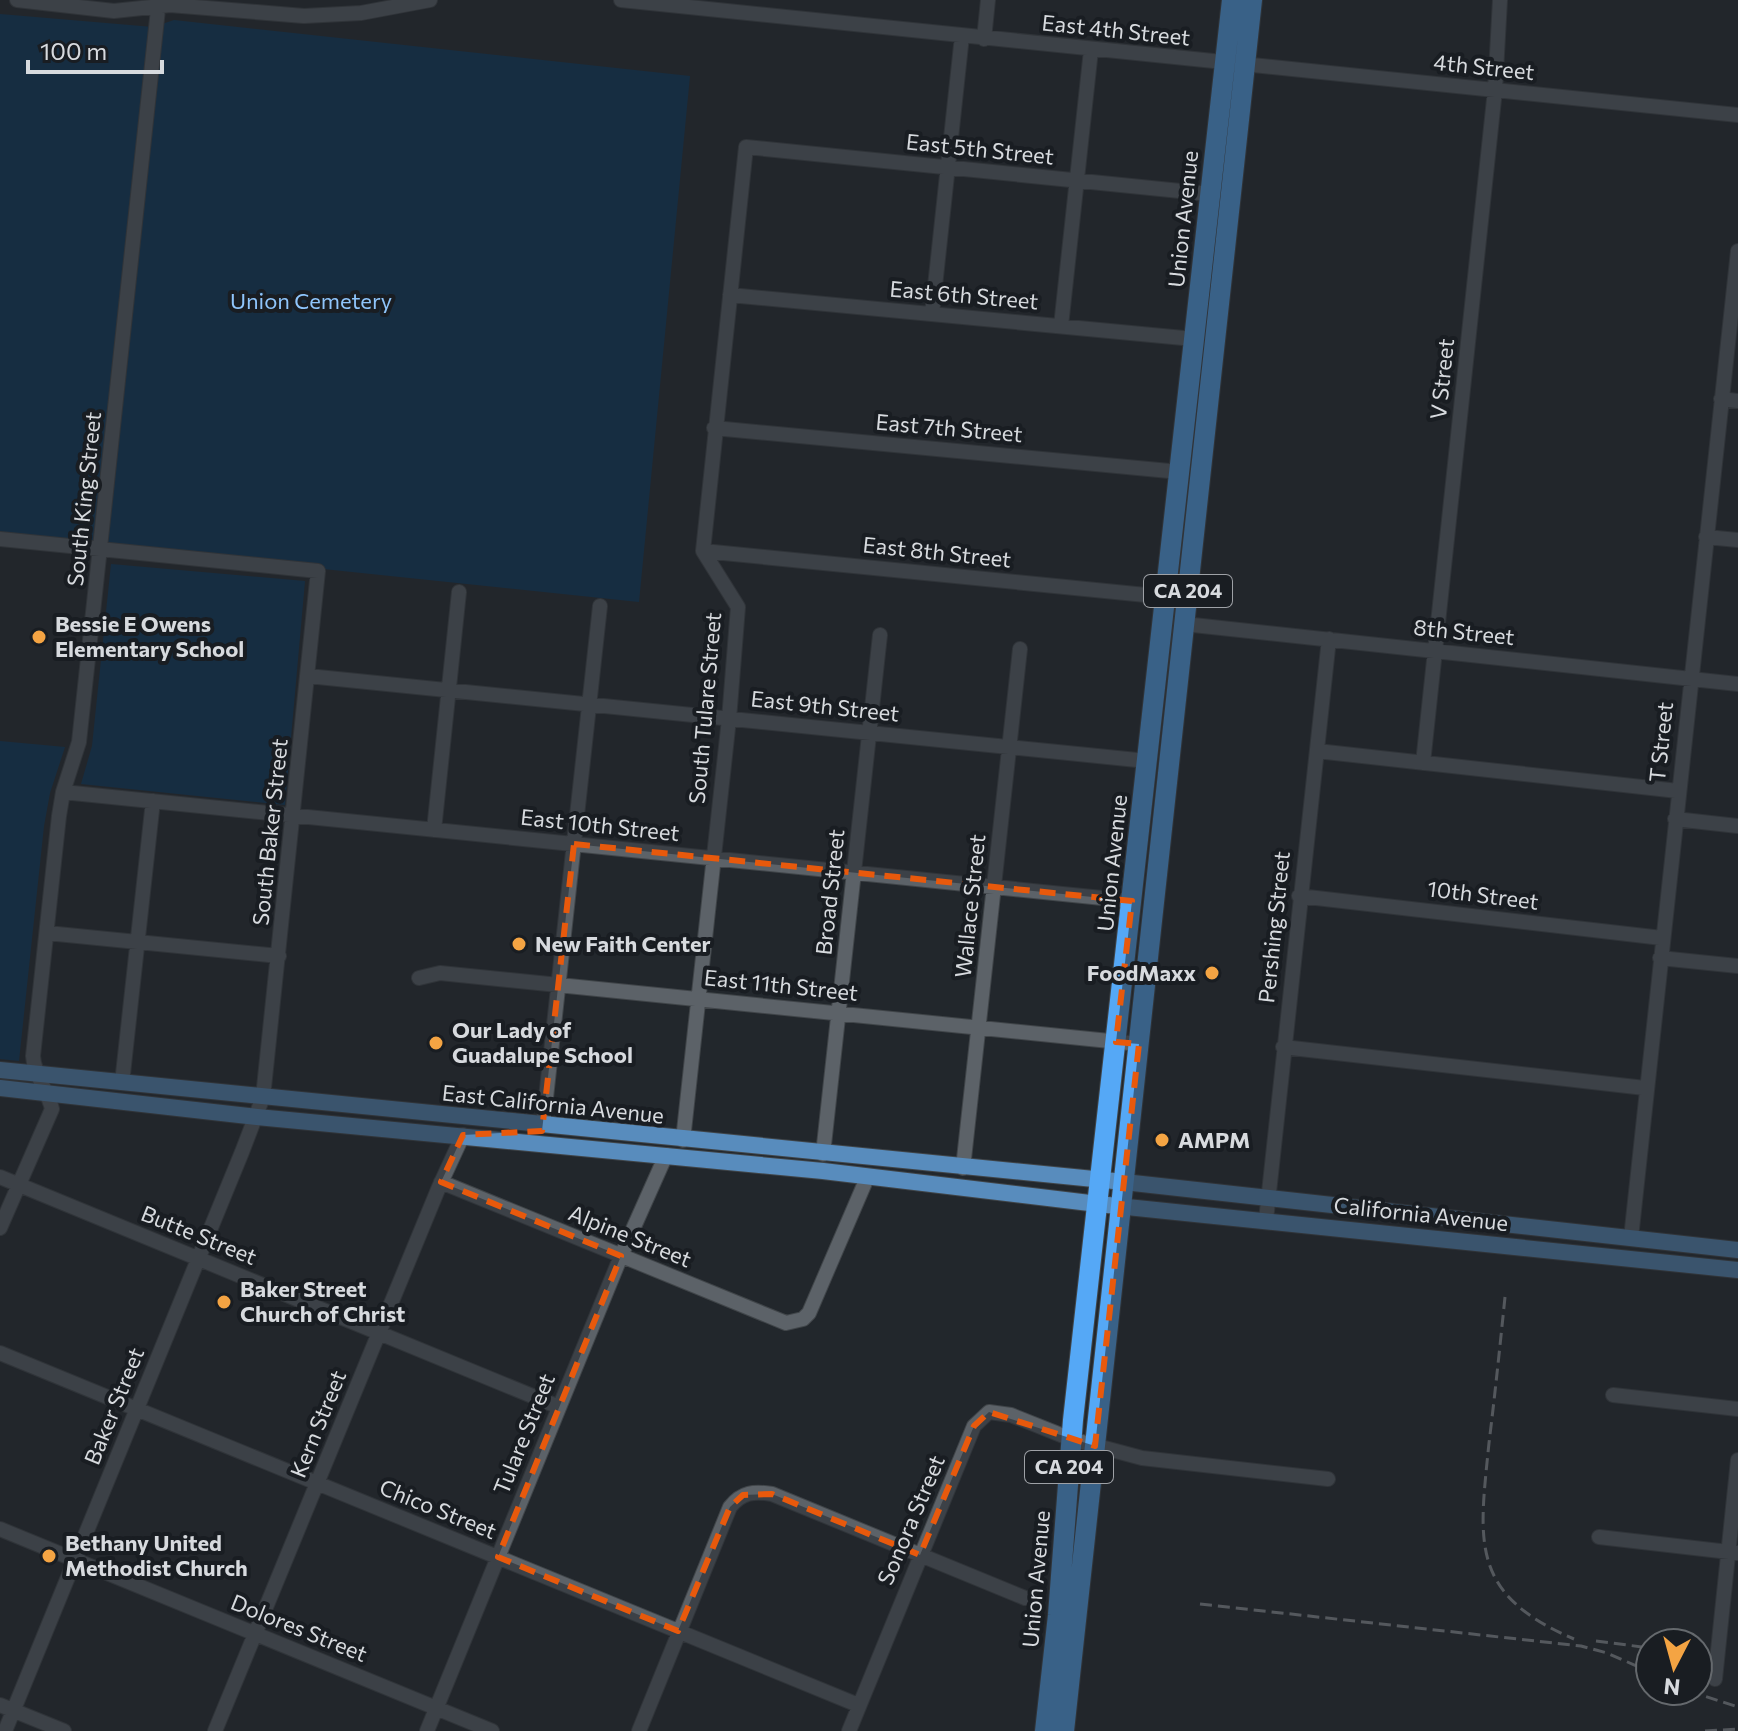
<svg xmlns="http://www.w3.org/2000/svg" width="1738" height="1731" viewBox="0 0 1738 1731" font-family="Commissioner,sans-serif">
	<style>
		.green { fill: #08365c }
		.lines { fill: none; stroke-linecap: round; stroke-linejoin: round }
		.minor-casing { stroke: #404549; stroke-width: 16 }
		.major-casing { stroke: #404549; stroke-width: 18 }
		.highway-casing { stroke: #404549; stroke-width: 22 }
		.minor { stroke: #5c6268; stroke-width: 14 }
		.major { stroke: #588cbd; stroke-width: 16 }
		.highway { stroke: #55a8f6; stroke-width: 20 }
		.rail { stroke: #919499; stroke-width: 3; stroke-dasharray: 12 6; stroke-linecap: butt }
		.marked { fill: none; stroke: #e8590c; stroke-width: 6; stroke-dasharray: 16 10; stroke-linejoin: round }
		.poi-dot { fill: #f4a443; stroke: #191d22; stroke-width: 3 }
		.labels { text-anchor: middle; stroke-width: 8; stroke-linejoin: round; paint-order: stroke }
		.shield { fill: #191d22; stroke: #9ea1a6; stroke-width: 2 }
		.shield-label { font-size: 20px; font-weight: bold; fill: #d7dade }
		.street-label { font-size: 22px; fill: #d7dade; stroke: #191d22 }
		.park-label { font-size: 22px; fill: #8fc5fb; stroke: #191d22 }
		.poi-label { font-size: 22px; font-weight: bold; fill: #d7dade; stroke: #191d22; text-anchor: start }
	</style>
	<rect width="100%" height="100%" fill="#22272c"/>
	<!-- green -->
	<path class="green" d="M0,14L153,27L174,20L690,76L639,602L0,535Z
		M111,564L305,581L285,805L81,784L92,746Z
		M0,741L65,747L50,793L44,826L19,1061L0,1059Z"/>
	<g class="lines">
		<!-- minor casing -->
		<g class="minor-casing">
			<path id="minor" d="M17,0L114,11L170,5L304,16L361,13L430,0
				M621,0L1738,115
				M984,39L988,0
				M730,295L1194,339
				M932,314L962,36
				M1061,326L1091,50
				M1721,399L1738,401
				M714,428L1180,472
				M1706,537L1738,540
				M0,539L318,571L263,1097L242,1152L5,1731
				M703,551L1166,597
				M1184,624L1738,684
				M308,676L1147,761
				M1317,751L1678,791
				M1423,763L1495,90L1500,0
				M63,792L1132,901
				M1675,819L1738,826
				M434,830L459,592
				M1299,896L1662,938
				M47,933L279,956
				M1660,958L1738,966
				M419,978L440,973L1139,1044
				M1283,1047L1645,1088
				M122,1083L153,801
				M543,1125L600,606
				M683,1140L729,719L738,607L703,551L746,147L1210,194
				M823,1154L880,635
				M963,1168L1020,649
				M0,1177L559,1407
				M441,1182L786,1323L803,1319L809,1313L867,1178
				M1266,1220L1329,639
				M0,1228L52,1109C48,1091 34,1075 33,1056L59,816L63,792L79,742L159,0
				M1631,1238L1738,251
				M0,1353L858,1705
				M1613,1395L1738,1409
				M0,1529L492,1731
				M1599,1537L1738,1553
				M1715,1679L1738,1460
				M0,1705L64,1731
				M215,1731L439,1187L463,1135
				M427,1731L621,1256L666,1155
				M639,1731L730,1507C742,1492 754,1491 772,1494L1025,1598
				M849,1731L974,1426L989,1412L1011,1415L1071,1439L1142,1458L1328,1479"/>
		</g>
		<!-- major casing -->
		<g class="major-casing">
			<path id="major" d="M0,1070L1124,1182L1738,1250
				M0,1088L257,1117L823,1171L1098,1204L1738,1270"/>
		</g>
		<!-- highway casing -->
		<g class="highway-casing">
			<path id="highway" d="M1045,1731L1058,1615L1073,1420L1232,0
				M1064,1731L1252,0"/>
		</g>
		<!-- minor -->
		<use href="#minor" class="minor"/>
		<!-- major -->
		<use href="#major" class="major"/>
		<!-- highway -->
		<use href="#highway" class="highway"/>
		<!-- rail -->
		<path class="rail" d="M1505,1297C1500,1346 1495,1394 1489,1443C1479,1542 1469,1594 1574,1639
			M1200,1604L1581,1646L1607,1653L1648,1671
			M1596,1641L1650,1648
			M1689,1691L1738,1707
			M1705,1731L1738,1729"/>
	</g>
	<!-- marked area -->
	<path d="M0 0H1738V1731H0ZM574,844L1132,901L1116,1042L1139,1044L1095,1446L989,1412L974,1426L920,1555L772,1494L743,1495L730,1507L678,1631L498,1557L621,1256L441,1182L463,1135L542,1131Z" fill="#22272c" fill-opacity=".55" fill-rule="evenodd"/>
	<path class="marked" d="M574,844L1132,901L1116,1042L1139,1044L1095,1446L989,1412L974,1426L920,1555L772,1494L743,1495L730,1507L678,1631L498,1557L621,1256L441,1182L463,1135L542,1131Z"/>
	<!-- markers -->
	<g class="poi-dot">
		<circle cx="39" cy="637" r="8"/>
		<circle cx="519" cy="944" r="8"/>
		<circle cx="1212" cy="973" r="8"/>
		<circle cx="436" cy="1043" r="8"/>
		<circle cx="1162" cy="1140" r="8"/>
		<circle cx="224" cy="1302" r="8"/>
		<circle cx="49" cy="1556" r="8"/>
	</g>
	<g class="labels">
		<!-- shield labels -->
		<g class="shield">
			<rect x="1144" y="575" width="88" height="32" rx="6"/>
			<rect x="1025" y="1451" width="88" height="32" rx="6"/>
		</g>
		<g class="shield-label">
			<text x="1188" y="598">CA 204</text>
			<text x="1069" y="1474">CA 204</text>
		</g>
		<!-- street labels -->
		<g class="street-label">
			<text transform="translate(1116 30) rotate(6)" y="8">East 4th Street</text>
			<text transform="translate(1484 67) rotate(6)" y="8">4th Street</text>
			<text transform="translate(980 149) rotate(6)" y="8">East 5th Street</text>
			<text transform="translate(1183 219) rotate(-84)" y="8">Union Avenue</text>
			<text transform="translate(964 295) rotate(5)" y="8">East 6th Street</text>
			<text transform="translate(1442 379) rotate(-84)" y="8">V Street</text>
			<text transform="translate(949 428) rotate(5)" y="8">East 7th Street</text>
			<text transform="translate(84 499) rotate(-84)" y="8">South King Street</text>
			<text transform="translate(937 552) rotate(6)" y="8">East 8th Street</text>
			<text transform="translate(1464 632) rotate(6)" y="8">8th Street</text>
			<text transform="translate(825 706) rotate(6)" y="8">East 9th Street</text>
			<text transform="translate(705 708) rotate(-85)" y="8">South Tulare Street</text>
			<text transform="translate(1661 742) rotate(-84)" y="8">T Street</text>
			<text transform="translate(600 825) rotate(6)" y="8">East 10th Street</text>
			<text transform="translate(270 832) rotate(-84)" y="8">South Baker Street</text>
			<text transform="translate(1112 863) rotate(-84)" y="8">Union Avenue</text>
			<text transform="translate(830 892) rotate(-84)" y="8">Broad Street</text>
			<text transform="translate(1483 895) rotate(7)" y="8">10th Street</text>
			<text transform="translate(970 906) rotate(-84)" y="8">Wallace Street</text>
			<text transform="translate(1274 927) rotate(-84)" y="8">Pershing Street</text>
			<text transform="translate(781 985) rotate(6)" y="8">East 11th Street</text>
			<text transform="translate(553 1104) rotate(6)" y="8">East California Avenue</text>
			<text transform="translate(1421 1214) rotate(6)" y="8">California Avenue</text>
			<text transform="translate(199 1235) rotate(22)" y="8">Butte Street</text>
			<text transform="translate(630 1236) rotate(22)" y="8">Alpine Street</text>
			<text transform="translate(114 1406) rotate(-68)" y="8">Baker Street</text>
			<text transform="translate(318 1424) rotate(-68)" y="8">Kern Street</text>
			<text transform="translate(524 1434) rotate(-68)" y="8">Tulare Street</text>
			<text transform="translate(438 1509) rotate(22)" y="8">Chico Street</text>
			<text transform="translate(911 1520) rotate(-67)" y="8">Sonora Street</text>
			<text transform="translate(1036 1579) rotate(-85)" y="8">Union Avenue</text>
			<text transform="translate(299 1628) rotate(22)" y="8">Dolores Street</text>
		</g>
		<!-- park labels -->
		<g class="park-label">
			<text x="311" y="309">Union Cemetery</text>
		</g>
		<!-- poi labels -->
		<g class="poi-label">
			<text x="55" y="632">Bessie E Owens<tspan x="55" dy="25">Elementary School</tspan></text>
			<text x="535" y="952">New Faith Center</text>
			<text x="1196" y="981" text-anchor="end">FoodMaxx</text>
			<text x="452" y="1038">Our Lady of<tspan x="452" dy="25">Guadalupe School</tspan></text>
			<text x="1178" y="1148">AMPM</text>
			<text x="240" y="1297">Baker Street<tspan x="240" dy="25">Church of Christ</tspan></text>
			<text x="65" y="1551">Bethany United<tspan x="65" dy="25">Methodist Church</tspan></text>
		</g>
	</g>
	<!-- north arrow -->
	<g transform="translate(1674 1667) rotate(186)"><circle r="38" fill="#191d22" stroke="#65696d" stroke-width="2"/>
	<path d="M0-6L14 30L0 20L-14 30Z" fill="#f4a443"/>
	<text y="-12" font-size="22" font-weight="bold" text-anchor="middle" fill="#d7dade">N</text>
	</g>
	<!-- scale -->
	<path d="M28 60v12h134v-12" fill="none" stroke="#d7dade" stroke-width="4"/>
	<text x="40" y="60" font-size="24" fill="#d7dade" stroke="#191d22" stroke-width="6" paint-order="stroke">100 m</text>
</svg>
